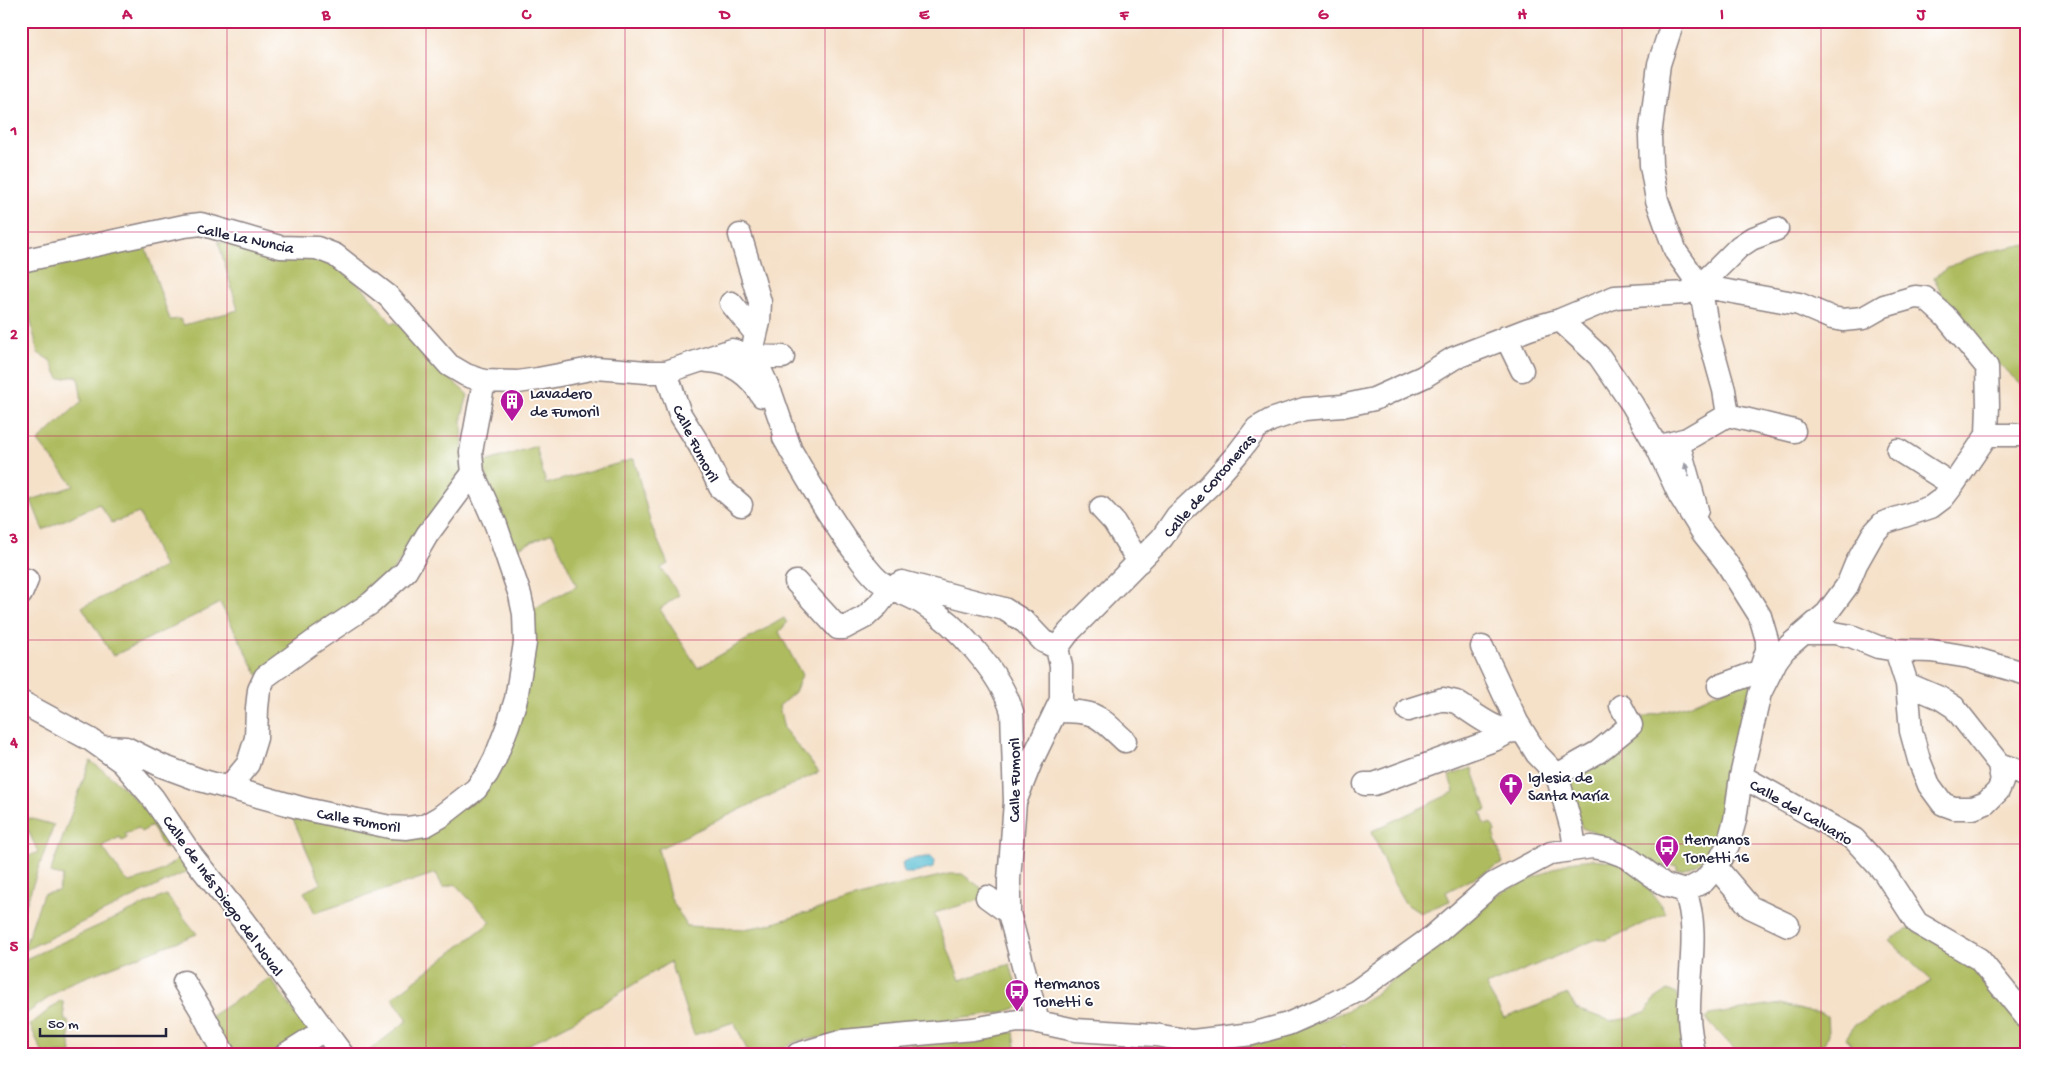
<svg xmlns="http://www.w3.org/2000/svg" width="2048" height="1075" viewBox="0 0 2048 1075" font-family="'Gochi Hand',sans-serif">
	<style>
		.green { fill: #aebc5e; stroke: #686f4c }
		.water { fill: #56bdd3; stroke: #3c7087 }
		.lines { fill: none; stroke-linecap: round; stroke-linejoin: round }
		.minor-casing { stroke: #8c8182; stroke-width: 25 }
		.minor { stroke: #fff; stroke-width: 22 }
		.oneway { fill: #9c9ca7 }
		.grid { fill: none; stroke: #c2185b; stroke-width: 1; stroke-opacity: 0.55 }
		.labels { text-anchor: middle; stroke-width: 4; stroke-linejoin: round; paint-order: stroke }
		.street-label { font-size: 16px; fill: #22223b; stroke: #fff }
		.poi-label { font-size: 16px; fill: #22223b; stroke: #fff; text-anchor: start }
		.neatline { fill: none; stroke: #c2185b; stroke-width: 2 }
		.grid-label { font-size: 16px; text-anchor: middle; font-weight: bold; fill: #c2185b }
	</style>
	<rect width="100%" height="100%" fill="#fff"/>
	<filter id="ink" filterUnits="userSpaceOnUse"><feTurbulence type="fractalNoise" baseFrequency=".02" numOctaves="2"/><feDisplacementMap in="SourceGraphic" scale="10" xChannelSelector="R" yChannelSelector="G"/><feConvolveMatrix kernelMatrix="1 2 1 2 8 2 1 2 1" color-interpolation-filters="sRGB"/></filter>
	<filter id="wash" filterUnits="userSpaceOnUse"><feTurbulence type="fractalNoise" baseFrequency=".0096" numOctaves="4" result="noise"/><feDisplacementMap in="SourceGraphic" scale="20" xChannelSelector="R" yChannelSelector="G"/><feGaussianBlur stdDeviation="1.12" result="paint"/><feColorMatrix in="noise" values="0 0 0 0 0 0 0 0 0 0 0 0 0 0 0 0 0 1.4 0 .05"/><feComposite in="paint" operator="in"/></filter>
	<g filter="url(#wash)">
		<rect width="100%" height="100%" fill="#f5e0c8"/>
		<!-- green -->
		<path class="green" d="M218,241L278,256L326,257L365,290L392,324L395,322L401,326L445,374L468,395L462,416L463,468L461,477L377,592L258,675L220,603L113,656L82,607L164,567L139,513L112,523L99,504L43,530L31,500L74,486L38,441L82,401L78,376L59,379L51,361L38,353L21,278V269L144,243L170,320L180,319L184,325L238,310Z
			M2027,244V390C1992,358 1951,322 1934,277C1965,255 1991,251 2027,244Z
			M536,446L546,484L634,459L651,525L668,564L661,568L679,595L660,609L698,668L784,618L787,623L779,632L802,675L795,692L779,706L784,729L819,772L658,849L671,899L687,926L744,929L767,925L884,889L949,874H962L987,892L983,899L934,913L960,980L1010,964L1022,1006L1001,1013L797,1041L773,1054H749L734,1022L694,1035L670,962L569,1024L510,1054H365L408,1020L392,998L491,922L455,884L443,888L436,873L315,913L304,892L321,883L289,810L403,836L484,789L530,611L577,586L552,533L513,550L482,463Z
			M1745,680H1753L1730,773L1729,803L1718,839L1711,853L1697,864L1686,869L1677,870V866L1666,864L1664,869L1610,839L1582,828L1564,777L1638,727L1643,717L1689,705Z
			M90,761C124,784 150,813 173,846L164,849L152,826L141,832L138,828L125,834L127,838L122,841L120,837L102,846L123,877L129,882C148,878 167,870 180,856L190,870L23,951L43,894L58,891L63,876L50,873Z
			M1472,768L1487,810L1481,812L1485,825L1492,823L1495,832L1493,833L1503,863L1446,892L1450,901L1420,913L1405,903L1389,875L1372,831L1454,792L1449,776Z
			M21,816L54,825L21,918V857L23,859L38,852L28,830L24,832L21,827Z
			M1592,859L1622,862L1641,877L1666,913L1607,940L1597,939L1486,986L1504,1018L1568,994L1576,1009L1612,1021L1629,1018L1647,1011L1655,999L1668,990L1676,994L1679,1000L1688,1054H1349L1343,1046L1329,1054H1213L1218,1047L1221,1049L1302,1028L1346,1011L1377,993L1476,908L1502,892L1569,862Z
			M166,895L197,934L68,984L26,1014L21,1002V961Z
			M1910,928L1965,958L2027,1024V1054H1857L1846,1038L1855,1025L1932,981L1889,940Z
			M270,978L308,1031L275,1054H227L208,1018Z
			M61,1000L63,1002L65,1021H68L71,1054H43L30,1025Z
			M1781,1004L1805,1011L1822,1013L1827,1016L1828,1034L1825,1042L1814,1054H1763L1761,1052L1756,1054H1739L1706,1019L1709,1015Z
			M1014,1032L1017,1054H828Z"/>
		<!-- water -->
		<path class="water" d="M927,857H931L934,861L933,868L915,873H904L902,863L910,859Z"/>
	</g>
	<g filter="url(#ink)">
		<g class="lines">
			<!-- minor casing -->
			<g class="minor-casing">
				<path id="minor" d="M1673,21L1659,64L1650,136L1651,165L1657,200L1668,231L1676,252L1700,286L1709,336L1724,390L1728,415
					M740,235L760,302L759,322L751,356L783,357
					M21,261L184,226L201,224L280,247L317,248L335,255L388,296L449,365L466,375L484,381L518,382L538,379L596,368L647,372H666L732,350L751,356L759,367L772,396L791,451
					M1700,286L1739,247L1751,239L1777,229
					M731,303L756,334
					M1560,320L1599,356L1632,404L1657,447L1680,496L1703,533L1726,562L1760,616L1767,640V650L1760,671V677
					M1506,337L1522,370
					M708,361C733,362 750,375 762,396
					M666,372L680,414L700,446L720,487L741,505
					M1987,435H2027
					M784,438C804,474 825,510 849,544C858,556 867,570 878,580C890,590 908,594 922,603C956,624 1001,673 1012,712L1015,802L1009,880V913L1038,1022
					M1678,442L1697,510
					M1657,447L1687,439L1728,415L1794,431
					M1898,450L1953,485
					M1101,508L1114,522L1139,562
					M796,582L838,628H844L865,617L878,605L891,588L902,582L1004,609L1025,622L1043,641L1057,648
					M21,594L27,580
					M1804,633H1834L1851,636L1878,647L1896,650L1932,651L1969,657L2027,674
					M1482,647L1517,722L1537,754L1557,775
					M1896,650L1907,684L1911,731L1919,760L1929,785L1943,804L1954,808H1973L1986,803L1998,791L2002,782L1999,764L1954,707L1940,698L1907,684
					M1719,686L1760,671
					M21,702L91,740L122,762L153,798L192,856L242,919L342,1054
					M1408,710L1443,699L1456,702C1475,714 1496,733 1519,731
					M1057,711C1097,711 1097,715 1125,741
					M103,747L126,748L162,766L200,780L305,809L390,827L407,828L426,825L440,817L476,789L487,774L495,759L508,725L516,699L525,643L524,614L520,595L496,525L473,473L471,452L484,381
					M1999,764L2013,769L2027,777
					M1741,776L1854,839L1884,872L1917,923L1979,959L2027,1018
					M1365,784H1374L1494,740L1509,732
					M229,787L248,764L256,738L257,708L259,690L265,677L313,642L371,603L406,571L427,535L473,473
					M1575,848L1572,829L1557,775L1598,752L1631,725L1621,706
					M1716,867L1750,907L1788,925
					M1685,891C1700,931 1688,974 1689,1015C1689,1028 1692,1041 1694,1054
					M987,897L1009,913
					M184,982L200,1008L224,1054
					M286,1054L324,1030
					M798,1054L843,1041L973,1029L1018,1021L1038,1022L1075,1030L1155,1035L1192,1041L1252,1034L1288,1024L1322,1009L1357,991L1432,937L1493,884L1551,853L1592,847L1608,850L1627,857L1665,885L1685,891L1704,881L1716,867L1728,845L1735,820L1741,776L1760,693L1776,661L1784,650L1827,613L1847,586L1856,564L1873,534L1883,523L1931,507L1943,498L1953,485L1987,435L1988,405L1987,367L1945,316L1925,298L1915,297L1884,306L1863,318L1843,320L1832,318L1799,304L1700,286L1686,293L1615,297L1560,320L1529,329L1454,358L1423,377L1374,399L1342,406L1304,409L1271,420L1257,428L1238,453L1210,485L1177,516L1162,538L1069,632L1057,648L1061,666V700L1031,762L1015,802"/>
			</g>
			<!-- minor -->
			<use href="#minor" class="minor"/>
		</g>
		<!-- one-way arrows -->
		<defs><path id="oneway-solid" d="M-6-.8H1V-3.2L6.5 0L1 3.2V.8H-6Z" transform="scale(1.25)"/></defs>
		<use class="oneway" href="#oneway-solid" transform="translate(1687 470) rotate(-108)"/>
	</g>
	<!-- grid -->
	<path class="grid" d="M227,21V1054M426,21V1054M625,21V1054M825,21V1054M1024,21V1054M1223,21V1054M1423,21V1054M1622,21V1054M1821,21V1054M21,232H2027M21,436H2027M21,640H2027M21,844H2027"/>
	<!-- icons -->
	<defs>
		<g id="building-pin" transform="scale(1.25)"><path d="M0 17L-7.5 6A9.5 9.5 0 1 1 7.5 6Z" fill="#b5179e" stroke="#fff"/><path d="M-4-6H4V6H1V3H-1V6H-4ZM-2.5-4.3h1.7v1.8h-1.7ZM.8-4.3h1.7v1.8H.8ZM-2.5-1h1.7V.8h-1.7ZM.8-1h1.7V.8H.8Z" fill="#fff"/></g>
		<g id="church-pin" transform="scale(1.25)"><path d="M0 17L-7.5 6A9.5 9.5 0 1 1 7.5 6Z" fill="#b5179e" stroke="#fff"/><path d="M-1.2-6h2.4v3.5h3.3v2.4h-3.3V6h-2.4V-.1h-3.3v-2.4h3.3Z" fill="#fff"/></g>
		<g id="bus-pin" transform="scale(1.25)"><path d="M0 17L-7.5 6A9.5 9.5 0 1 1 7.5 6Z" fill="#b5179e" stroke="#fff"/><path d="M-5-6H5V4H4V6H2V4H-2V6H-4V4H-5ZM-3.5-4V0h7V-4ZM-3.5 1.2v1.5H-2V1.2ZM2 1.2v1.5H3.5V1.2Z" fill="#fff"/></g>
	</defs>
	<g fill-rule="evenodd">
		<use href="#building-pin" x="512" y="401"/>
		<use href="#church-pin" x="1511" y="785"/>
		<use href="#bus-pin" x="1667" y="847"/>
		<use href="#bus-pin" x="1017" y="991"/>
	</g>
	<g class="labels">
		<!-- street labels -->
		<g class="street-label">
			<text transform="translate(246 237) rotate(12)" y="6">Calle La Nuncia</text>
			<text transform="translate(697 443) rotate(63)" y="6">Calle Fumoril</text>
			<text transform="translate(1208 485) rotate(-49)" y="6">Calle de Corconeras</text>
			<text transform="translate(1013 780) rotate(-90)" y="6">Calle Fumoril</text>
			<text transform="translate(1802 811) rotate(30)" y="6">Calle del Calvario</text>
			<text transform="translate(359 819) rotate(10)" y="6">Calle Fumoril</text>
			<text transform="translate(224 895) rotate(54)" y="6">Calle de Inés Diego del Noval</text>
		</g>
		<!-- poi labels -->
		<g class="poi-label">
			<text x="530" y="398">Lavadero<tspan x="530" dy="18">de Fumoril</tspan></text>
			<text x="1528" y="782">Iglesia de<tspan x="1528" dy="18">Santa María</tspan></text>
			<text x="1684" y="844">Hermanos<tspan x="1684" dy="18">Tonetti 16</tspan></text>
			<text x="1034" y="988">Hermanos<tspan x="1034" dy="18">Tonetti 6</tspan></text>
		</g>
	</g>
	<!-- margin -->
	<rect width="2048" height="1075" fill="none" stroke="#fff" stroke-width="55"/>
	<!-- scale -->
	<path d="M40 1028v8h126v-8" fill="none" stroke="#22223b" stroke-width="2.5"/>
	<text x="48" y="1028" font-size="15" fill="#22223b" stroke="#ffffff" stroke-width="4" paint-order="stroke">50 m</text>
	<rect x="28" y="28" width="1992" height="1020" class="neatline"/>
	<g class="grid-label">
		<text x="127" y="19">A</text>
		<text x="326" y="19">B</text>
		<text x="526" y="19">C</text>
		<text x="725" y="19">D</text>
		<text x="924" y="19">E</text>
		<text x="1124" y="19">F</text>
		<text x="1323" y="19">G</text>
		<text x="1522" y="19">H</text>
		<text x="1722" y="19">I</text>
		<text x="1921" y="19">J</text>
		<text x="14" y="135">1</text>
		<text x="14" y="339">2</text>
		<text x="14" y="543">3</text>
		<text x="14" y="747">4</text>
		<text x="14" y="951">5</text>
	</g>
</svg>
